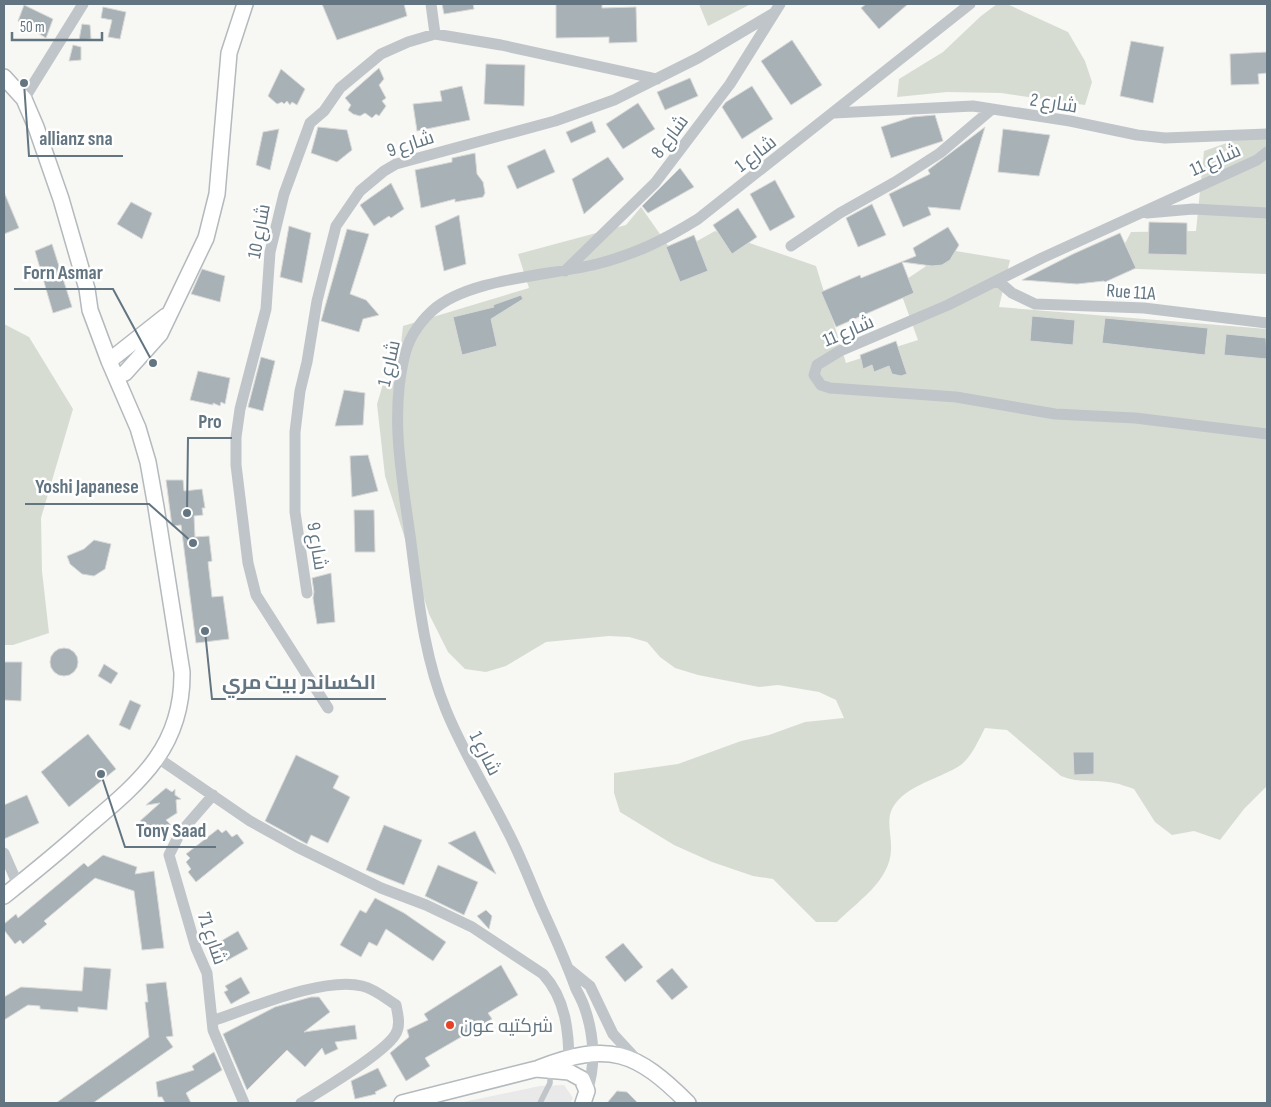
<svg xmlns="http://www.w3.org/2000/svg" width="1271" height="1107" viewBox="0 0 1271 1107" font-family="'Sofia Sans Condensed',Cairo,sans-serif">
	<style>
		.built { fill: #e8e9e8 }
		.green { fill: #d7dcd3 }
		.building { fill: #a7b1b6; stroke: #d9d9d7 }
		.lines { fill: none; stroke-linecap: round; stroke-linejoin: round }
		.secondary-casing { stroke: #b3b9bd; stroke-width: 18 }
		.service { stroke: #c0c5c9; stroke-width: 5.5 }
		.minor { stroke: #c0c5c9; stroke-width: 11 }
		.secondary { stroke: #fff; stroke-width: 15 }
		.poi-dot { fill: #e64226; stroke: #fff; stroke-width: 2 }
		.labels { text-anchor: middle; stroke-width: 5; stroke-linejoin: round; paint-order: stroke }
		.street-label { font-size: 19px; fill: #627580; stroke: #fff }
		.poi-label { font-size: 19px; fill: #627580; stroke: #fff; text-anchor: start }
		.leader { fill: none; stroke: #627580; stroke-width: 2 }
		.callout-dot { fill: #627580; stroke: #fff; stroke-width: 2 }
		.callout-label { font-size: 20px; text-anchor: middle; font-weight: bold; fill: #627580; stroke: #fff; stroke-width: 5; stroke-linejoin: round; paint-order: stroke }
	</style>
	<rect width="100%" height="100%" fill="#f7f7f4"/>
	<!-- built -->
	<path class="built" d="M564,1085L573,1098L570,1103H459L540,1086Z"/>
	<!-- green -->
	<path class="green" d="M699,4H751L708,26Z
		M997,4H1007L1068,32L1085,61L1092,82L1085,105L1001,93L947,92L897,97L899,79L943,52L981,16Z
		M1264,130L1267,134V274L1112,268L1131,232L1196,231L1204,151Z
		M641,207L674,254L715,231L816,266L846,363L918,340L898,285L950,250L1010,260L999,307L1267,329V786L1244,809L1220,840L1194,831L1172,835L1155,822L1134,789C1127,787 1121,784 1114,783C1095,779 1081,784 1061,776L1007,730L985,728C979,739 972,756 962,764C942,779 905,784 892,809C886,821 892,837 891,850C890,881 857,902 837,922H816L773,879L753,876L712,862L674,845L620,812L614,793V773L678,764L741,741L769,735L805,722L844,718L836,700L819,692L778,685L759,687L698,675L675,668L660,657L647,642L629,637L609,636L546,642L506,666L486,672L465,669L448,652L429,614L385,476L377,404L383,384L397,381L403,326L529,288L518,254L626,225Z
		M4,324L29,337L73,409L41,518L42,571L49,633L13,645H4Z"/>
	<!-- building -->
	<path class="building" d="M322,4H404L407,16L337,40Z
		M442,4H473L474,9L444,14Z
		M556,4H602V8L636,7L637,42L609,43V37L556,38Z
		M866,4H908L879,29L861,8Z
		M24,5L53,19L46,38L18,21Z
		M103,7L126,12L120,39L108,37L112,20L101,18Z
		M82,24L90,25L91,39L79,40Z
		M792,40L822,85L791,105L761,61Z
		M1131,41L1164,47L1153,103L1120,96Z
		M73,45L81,47V60L69,61Z
		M1267,52V73L1258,74L1259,84L1231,85L1230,54Z
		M486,64L525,65L524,106L484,104Z
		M379,68L384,79L379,85L386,98L382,101L386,106L379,116L376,114L372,118L365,113L360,116L353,114L348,110L351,105L345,98Z
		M281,69L305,89L297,105L292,102L290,105L287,101L284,104L282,102L277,104L268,96Z
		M690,78L698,96L665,110L657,92Z
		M462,86L470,120L417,131L413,104L442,101L440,91Z
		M752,86L773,119L742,139L722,107L726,102Z
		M638,103L655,129L623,149L606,124Z
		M935,115L943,141L891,158L881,127L912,117Z
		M592,121L596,132L571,143L566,132Z
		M318,127L347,130L352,150L337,162L311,153Z
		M985,127L960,210L928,207L931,215L903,227L889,194L930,174L928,170Z
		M279,129L270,170L256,165L263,132Z
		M1003,129L1050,135L1039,176L998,172Z
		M545,149L555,172L517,189L507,166Z
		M475,153L477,174L483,182L485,193L483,197L455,202V199L421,208L415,170L452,162V158Z
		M608,157L624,179L584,214L572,179Z
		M680,168L694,187L648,213L642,206Z
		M775,180L795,217L770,231L750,194Z
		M391,183L404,209L391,218L389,216L374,226L360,205Z
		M4,192L19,228L4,234Z
		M131,202L152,213L142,239L117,224Z
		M872,204L886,235L858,247L846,218Z
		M738,208L757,237L732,254L713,225Z
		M459,215L466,264L444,271L435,226Z
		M1149,222L1187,223V255L1148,254Z
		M289,226L311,233L302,283L280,277Z
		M948,227L959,245L950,260L942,265L932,266L902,262L914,293L836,327L821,292L860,275L861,278L916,256L913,248Z
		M347,229L369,234L350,294L366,300L379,315L363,319L359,332L321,321Z
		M1120,233L1136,268L1105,282L1104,281L1077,284L1022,280L1073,254Z
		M694,235L708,271L680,282L666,247Z
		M52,244L72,307L53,313L35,251Z
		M202,269L225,276L220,302L191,294Z
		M521,295L523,299L491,319L497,346L462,355L453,317L494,307L493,305Z
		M1032,316L1075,320L1073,345L1030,341Z
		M1105,318L1208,328L1205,355L1102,343Z
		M1226,334L1266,338L1267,359L1224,355Z
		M896,341L907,374L901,376L892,374L889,366L874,372L872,365L863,369L860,355Z
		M261,357L275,361L263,411L248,407Z
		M198,371L230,378L225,404L221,402L220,406L213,403V405L190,400Z
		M344,390L365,393L363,425L335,426Z
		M368,455L378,491L352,497L350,456Z
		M166,480H183L184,491L202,489L205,508H202L203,515L194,516L195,537L209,536L212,561L208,562L212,597L223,596L229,639L196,643L181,525L172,526Z
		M354,510H374L375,552H355Z
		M94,540L111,544L105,569L94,576L82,574L70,564L67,556L84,549Z
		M331,573L335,622L317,624L313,598L314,592L312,578Z
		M50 662a14 14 0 1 1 28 0a14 14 0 1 1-28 0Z
		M4,662H22L21,701L4,700Z
		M104,664L118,673L111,684L98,676Z
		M130,700L141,705L130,730L119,725Z
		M88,734L116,769L69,807L41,772Z
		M1073,752H1094V774L1074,775Z
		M296,755L339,776L333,788L350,797L328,843L311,835L307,844L265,821Z
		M166,788L172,792L175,789V795L181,799L176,800L177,813L166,820L171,825L158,836L140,821L160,803L146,805Z
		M27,795L39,823L4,839V805Z
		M384,825L422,840L404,885L366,870Z
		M218,829L222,833L226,830L232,837L237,834L244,843L196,882L188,872L191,869L186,862L190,858L186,854Z
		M475,831L496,874L448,843Z
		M103,855L137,867L135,874L154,871L164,948L142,950L134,891L95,878L44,921L47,924L23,944L20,940L15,944L4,930V924L16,914L18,918L84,863L88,867Z
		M438,865L478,882L464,915L425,896Z
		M375,898L404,913L446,942L433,961L386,929L377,946L369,942L361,957L340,945L360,910L366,913Z
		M486,910L492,916L489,929L477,916Z
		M238,931L248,949L226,961L216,944Z
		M623,943L643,967L625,982L605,957Z
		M501,965L518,995L488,1013L492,1019L425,1058L430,1066L406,1081L390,1053L409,1037L407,1030L428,1020L424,1014Z
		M84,967L111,969L107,1010L78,1007V1012L40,1009V1006L28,1005L4,1020V997L21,987L82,991Z
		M672,968L688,987L672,1000L656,981Z
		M241,977L250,993L231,1004L224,992L228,990L225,986Z
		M166,982L173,1036L166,1037L173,1047L93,1103H56L149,1037L145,1002H148L146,984Z
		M311,997H319L330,1012L304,1032L355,1025L357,1039L335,1042L338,1049L325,1055L322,1048L305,1067L287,1050L247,1090L223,1034L275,1007Z
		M214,1052L222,1070L186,1093L191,1103H165L162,1097H158L156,1082L194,1070L192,1066Z
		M378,1068L387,1086L375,1092L376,1094L355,1099L351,1081Z
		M617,1091L627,1092L638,1103H607Z"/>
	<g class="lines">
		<!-- secondary casing -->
		<g class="secondary-casing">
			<path id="secondary" d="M4,77L24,99L36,127L61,199L87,289L90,310L109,361L138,428L148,462L156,507L182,672C183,746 141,781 89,825C61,850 33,873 4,896
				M109,361L166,316
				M116,377L125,373L160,334L206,238L217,194L229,53L245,4
				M539,1068C609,1041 636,1051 688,1103
				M402,1103L536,1069L569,1072L582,1079L587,1091L583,1103"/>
		</g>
		<!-- service -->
		<path class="service" d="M540,1103L550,1083V1071"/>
		<!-- minor -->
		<path class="minor" d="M431,4L435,34
			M24,99L83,4
			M834,113L973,106L1070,121L1137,135L1165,138L1267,134
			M1267,152L1257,160L1042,258L948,305L840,351L817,365L814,375L821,385L830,388L956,397L1055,414L1135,418L1267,434
			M1147,213L1193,209L1267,213
			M791,246L840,213L895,182L940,153L992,109
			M565,271L655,183L730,84L780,4
			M998,281L1012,293L1035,304L1144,308L1267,323
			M307,593L295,512V432L300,391L307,362L317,301L336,226L360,191L384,171L396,164L555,121L614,100L698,58L774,13
			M328,708L256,595L248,563L236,465V437L240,409L266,309L270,252L284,194L310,123L324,111L340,88L381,54L408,42L435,34L501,45L657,79
			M158,758L250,821L297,847L381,888L426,905L472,927L543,974C566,999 569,1032 569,1065
			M213,795L180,833L169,855L196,948L207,973L213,1030L244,1103
			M4,853L18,885
			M569,969L590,986L613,1034L637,1060
			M212,1021C249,1009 324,976 362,986C375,989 385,998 396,1005C398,1015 401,1026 395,1035C383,1054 322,1090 301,1103
			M587,1091C596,1066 594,1035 585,1009C583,1002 579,995 576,989C566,962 555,937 543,911C531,884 521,856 507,830C487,790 463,752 446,710C423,655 418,594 410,535C402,477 390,417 404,358C408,339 418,324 432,311C468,278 549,276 597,264C636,254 664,240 698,219L970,4"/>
		<!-- secondary -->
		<use href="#secondary" class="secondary"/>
	</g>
	<!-- markers -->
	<circle class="poi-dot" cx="450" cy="1025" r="5"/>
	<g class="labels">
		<!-- street labels -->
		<g class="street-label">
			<text transform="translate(1054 102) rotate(9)" y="7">شارع 2</text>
			<text transform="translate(669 136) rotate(-53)" y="7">شارع 8</text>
			<text transform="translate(410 143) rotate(-18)" y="7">شارع 9</text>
			<text transform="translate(755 153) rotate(-38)" y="7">شارع 1</text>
			<text transform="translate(1215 159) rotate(-24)" y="7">شارع 11</text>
			<text transform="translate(258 231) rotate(-79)" y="7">شارع 10</text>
			<text transform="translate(1131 291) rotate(4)" y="7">Rue 11A</text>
			<text transform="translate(848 330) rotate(-23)" y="7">شارع 11</text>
			<text transform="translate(388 363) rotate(-77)" y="7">شارع 1</text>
			<text transform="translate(318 546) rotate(81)" y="7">شارع 9</text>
			<text transform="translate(486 753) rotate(63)" y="7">شارع 1</text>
			<text transform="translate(213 938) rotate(71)" y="7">شارع 71</text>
		</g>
		<!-- poi labels -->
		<g class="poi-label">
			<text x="460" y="1032">شركتيه عون</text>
		</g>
	</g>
	<!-- callouts -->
	<path class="leader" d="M24 83L29 156H123M153 363L113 289H14M187 513L188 438H232M193 543L149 504H25M205 631L212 699H386M101 774L125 847H216"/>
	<g class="callout-dot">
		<circle cx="24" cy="83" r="5"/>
		<circle cx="153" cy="363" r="5"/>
		<circle cx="187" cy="513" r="5"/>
		<circle cx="193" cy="543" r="5"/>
		<circle cx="205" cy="631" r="5"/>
		<circle cx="101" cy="774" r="5"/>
	</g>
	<g class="callout-label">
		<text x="76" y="145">allianz sna</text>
		<text x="63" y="279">Forn Asmar</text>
		<text x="210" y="428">Pro</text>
		<text x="87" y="493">Yoshi Japanese</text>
		<text x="299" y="689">الكساندر بيت مري</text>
		<text x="171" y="837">Tony Saad</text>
	</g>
	<!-- border -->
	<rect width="1271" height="1107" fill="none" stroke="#627580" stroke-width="10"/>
	<!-- scale -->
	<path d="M12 32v8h90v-8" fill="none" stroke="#627580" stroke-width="2.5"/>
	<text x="20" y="32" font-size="15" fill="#627580" stroke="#ffffff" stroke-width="4" paint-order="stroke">50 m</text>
</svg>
